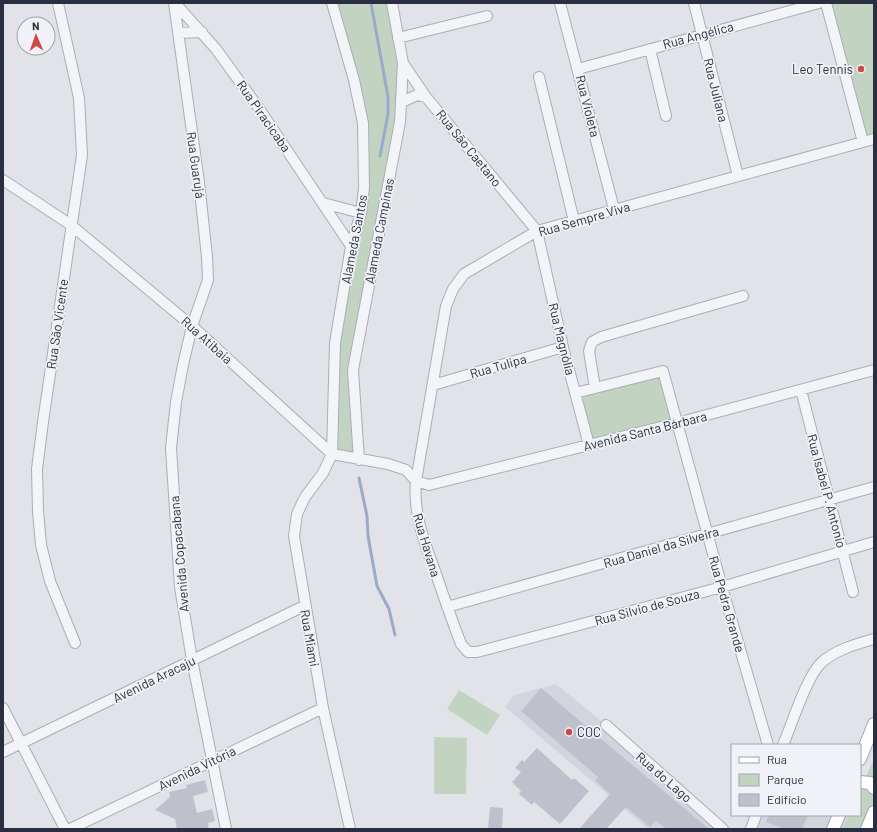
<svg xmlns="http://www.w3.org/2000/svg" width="877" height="832" viewBox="0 0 877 832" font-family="Barlow,sans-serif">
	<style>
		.built { fill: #d3d5de }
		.green { fill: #c3d3c2 }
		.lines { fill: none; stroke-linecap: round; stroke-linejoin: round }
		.stream { stroke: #9caac9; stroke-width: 3 }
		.building { fill: #bec1cc }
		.minor-casing { stroke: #aaadb7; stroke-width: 12 }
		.major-casing { stroke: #a0a5b5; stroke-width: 14 }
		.minor { stroke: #f3f4f8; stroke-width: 10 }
		.major { stroke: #fff; stroke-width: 12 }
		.poi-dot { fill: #ce4a47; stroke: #f0f2f7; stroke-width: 1.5 }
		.labels { text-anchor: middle; stroke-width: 3.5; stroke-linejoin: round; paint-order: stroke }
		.street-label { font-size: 13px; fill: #292e41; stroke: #f0f2f7 }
		.poi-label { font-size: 13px; fill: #292e41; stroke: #f0f2f7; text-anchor: end }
	</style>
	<rect width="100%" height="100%" fill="#e1e3e9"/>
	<!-- built -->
	<path class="built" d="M556,684L606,725L723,829H648L505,707L514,695Z
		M756,815H849L843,829H751Z"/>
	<!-- green -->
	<path class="green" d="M332,3H392L402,102L357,348L359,460L332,454L335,343L361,213L363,123Z
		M830,3H874V135L865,138Z
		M663,371L677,423L589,445L575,393Z
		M459,690L500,715L487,735L447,709Z
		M434,737L467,738L466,794H434Z
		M874,759V800L865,829H843L849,815H860V788Z"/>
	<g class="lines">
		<!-- stream -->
		<path class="stream" d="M371,3L388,97V114L380,156
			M359,478L367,516L368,536L377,586L389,609L395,635"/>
	</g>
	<!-- building -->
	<path class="building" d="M541,688L618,753L709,829H666L656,821L650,827L626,807L606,829H579L610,794L595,780L598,777L521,711Z
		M537,748L572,780L574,778L589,791L560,824L534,802L532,805L519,794L521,791L512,782L521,772L515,768L522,760L524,762Z
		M205,780L208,792L193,796L197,813L212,809L215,821L208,823L209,829H177L175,819L155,810L170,797L169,792L187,788L186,785Z
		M490,807L503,808L502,829H488Z
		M769,815H808L802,829H784L766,822Z"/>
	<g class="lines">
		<!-- minor casing -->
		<g class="minor-casing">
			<path id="minor" d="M58,3L79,98L82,155L43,422L37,469L38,511L41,545L50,581L75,643
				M174,3L199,182L207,257L208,280L192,326L183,365L176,402L171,448L180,587L192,660L226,829
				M175,3L216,49L258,107L351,246
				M332,3L354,80L363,123L364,188L361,213L351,246L335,343L332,454L323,473L305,497L297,514L294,536L323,708L350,829
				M560,3L614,209
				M694,3L738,176
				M826,3L863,142
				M178,33L202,32
				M398,38L487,16
				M650,49L666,116
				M403,63L426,97L537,231L563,347L589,445
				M578,69L819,3
				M539,77L574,221
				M402,102L417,95L426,97
				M874,139L537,231L464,274L453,289L446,306L416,481C413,513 424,541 435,571C443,595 452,620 461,644L468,652H477L722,587L874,542
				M3,180L71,225L192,326L332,454L388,464L406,470L416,481
				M323,203L361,213
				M433,385L563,347
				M595,388L589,351L592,342L601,337L743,296
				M801,390L853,592
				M575,393L663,371L722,587L768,745
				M359,460L353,370L400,122L403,63L392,3
				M416,481L429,485L677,423L874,370
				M447,607L874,487
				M3,708L65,829
				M606,725L723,829
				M783,745C792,724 806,678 821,663C835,650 856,644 874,639
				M3,752L304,606
				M70,829L323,708
				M751,829L756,815"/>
		</g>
		<!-- major casing -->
		<g class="major-casing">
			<path id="major" d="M860,759L874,724
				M860,782L870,783L874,788
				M833,829L839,815
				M867,829L874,812"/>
		</g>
		<!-- minor -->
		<use href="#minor" class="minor"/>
		<!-- major -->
		<use href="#major" class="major"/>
	</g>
	<!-- markers -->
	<g class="poi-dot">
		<circle cx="861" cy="69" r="4"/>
		<circle cx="569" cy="732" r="4"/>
	</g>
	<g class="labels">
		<!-- street labels -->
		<g class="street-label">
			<text transform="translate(698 35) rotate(-15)" y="5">Rua Angélica</text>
			<text transform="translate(716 90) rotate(76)" y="5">Rua Juliana</text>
			<text transform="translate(588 106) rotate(76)" y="5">Rua Violeta</text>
			<text transform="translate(264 116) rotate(55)" y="5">Rua Piracicaba</text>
			<text transform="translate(469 148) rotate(51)" y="5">Rua São Caetano</text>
			<text transform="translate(196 165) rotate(82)" y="5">Rua Guarujá</text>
			<text transform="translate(584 219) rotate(-16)" y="5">Rua Sempre Viva</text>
			<text transform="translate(379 231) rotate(-79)" y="5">Alameda Campinas</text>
			<text transform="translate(354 239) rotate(-79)" y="5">Alameda Santos</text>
			<text transform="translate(57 324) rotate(-82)" y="5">Rua São Vicente</text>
			<text transform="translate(562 339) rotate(76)" y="5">Rua Magnólia</text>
			<text transform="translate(207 340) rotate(42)" y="5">Rua Atibaia</text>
			<text transform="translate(498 366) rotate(-16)" y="5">Rua Tulipa</text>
			<text transform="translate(645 431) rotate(-14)" y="5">Avenida Santa Bárbara</text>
			<text transform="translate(827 491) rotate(75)" y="5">Rua Isabel P. Antonio</text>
			<text transform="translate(427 545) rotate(73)" y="5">Rua Havana</text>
			<text transform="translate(661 547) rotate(-16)" y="5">Rua Daniel da Silveira</text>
			<text transform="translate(179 554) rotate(-95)" y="5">Avenida Copacabana</text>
			<text transform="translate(727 604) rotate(74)" y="5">Rua Pedra Grande</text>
			<text transform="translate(647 607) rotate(-15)" y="5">Rua Silvio de Souza</text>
			<text transform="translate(310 638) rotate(80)" y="5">Rua Miami</text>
			<text transform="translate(154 679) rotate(-26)" y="5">Avenida Aracaju</text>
			<text transform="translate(197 768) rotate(-26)" y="5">Avenida Vitória</text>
			<text transform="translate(664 777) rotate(41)" y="5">Rua do Lago</text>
		</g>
		<!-- poi labels -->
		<g class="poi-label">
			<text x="853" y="74">Leo Tennis</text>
			<text x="577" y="737" text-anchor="start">COC</text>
		</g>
	</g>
	<!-- border -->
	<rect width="877" height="832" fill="none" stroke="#292e41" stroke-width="8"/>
	<!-- legend -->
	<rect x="731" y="744" width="130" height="72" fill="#f0f2f7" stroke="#a0a4ae"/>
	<rect x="739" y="757" width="20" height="6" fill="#ffffff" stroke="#a0a4ae"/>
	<text x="767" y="764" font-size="12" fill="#292e41">Rua</text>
	<rect x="739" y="774" width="20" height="12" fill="#c3d3c2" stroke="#a0a4ae"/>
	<text x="767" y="784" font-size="12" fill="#292e41">Parque</text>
	<rect x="739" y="794" width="20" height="12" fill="#bec1cc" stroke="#a0a4ae"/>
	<text x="767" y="804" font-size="12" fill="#292e41">Edifício</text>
	<!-- north arrow -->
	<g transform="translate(36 36) rotate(358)"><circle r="19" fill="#f0f2f7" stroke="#a0a4ae"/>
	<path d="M0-3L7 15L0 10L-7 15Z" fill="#ce4a47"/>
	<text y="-6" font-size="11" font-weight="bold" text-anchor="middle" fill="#292e41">N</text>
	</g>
</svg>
